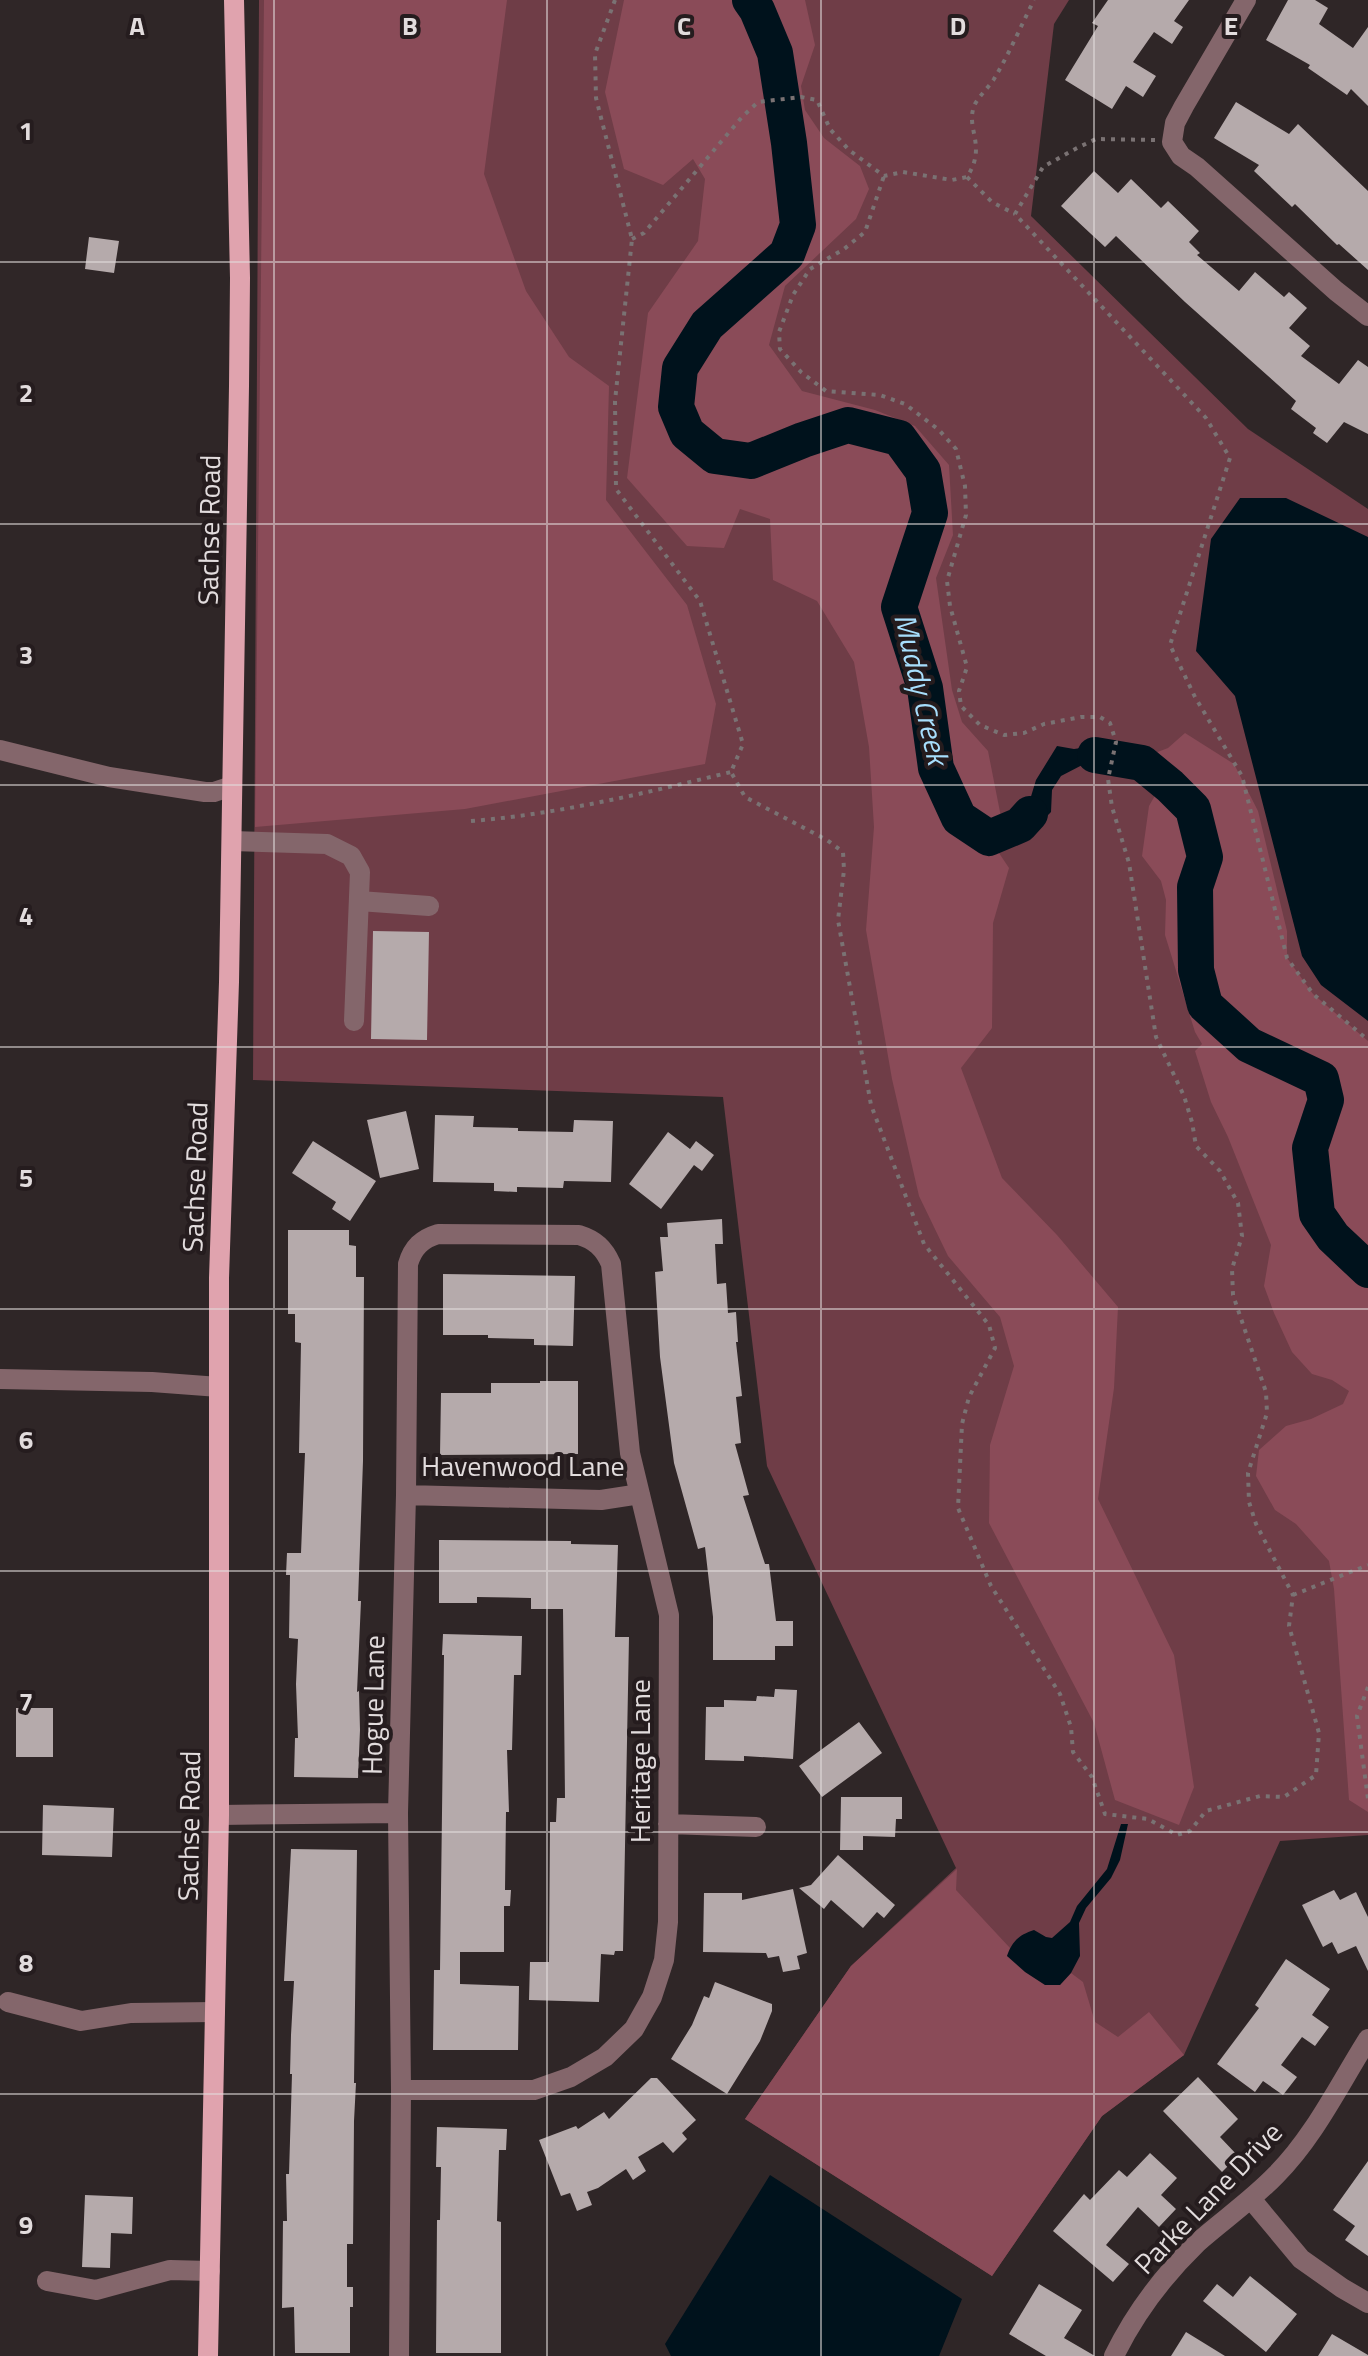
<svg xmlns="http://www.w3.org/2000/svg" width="1368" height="2356" viewBox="0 0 1368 2356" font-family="'Titillium Web',sans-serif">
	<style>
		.green { fill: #6f3d47 }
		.forest { fill: #8a4b58 }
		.water { fill: #00121c }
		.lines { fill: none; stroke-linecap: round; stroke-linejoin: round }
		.river { stroke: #00121c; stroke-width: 36 }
		.building { fill: #b5aaab }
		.path { stroke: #7a7273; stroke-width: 4; stroke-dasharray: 4 6; stroke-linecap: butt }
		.minor { stroke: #84666b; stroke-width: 20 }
		.major { stroke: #e0a3ae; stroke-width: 20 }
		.grid { fill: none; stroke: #e2dcdd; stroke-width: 2; stroke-opacity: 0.55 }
		.labels { text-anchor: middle; stroke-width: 8; stroke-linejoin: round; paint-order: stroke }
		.street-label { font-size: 28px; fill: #e2dcdd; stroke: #251c1e }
		.water-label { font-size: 30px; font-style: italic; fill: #a7defc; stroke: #251c1e }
		.grid-label { font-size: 26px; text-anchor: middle; font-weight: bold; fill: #e2dcdd; stroke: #251c1e; stroke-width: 8; stroke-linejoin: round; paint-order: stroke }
	</style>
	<rect width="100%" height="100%" fill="#2f2627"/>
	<!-- green -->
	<path class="green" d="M259,0H1069L1054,24L1031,216L1248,429L1368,509V1835L1280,1841L1184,2055L1102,2116L992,2276L745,2119L851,1966L956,1868L767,1466L723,1097L253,1080Z"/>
	<!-- forest -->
	<path class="forest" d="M264,0H507L484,174L526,291L569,357L609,386L606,500L687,605L716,704L705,764L465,809L255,827Z
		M624,0H805L815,45L801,86L805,110L824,138L860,166L869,189L856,219L785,286L769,345L802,391L875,410L915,426L949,465L953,535L936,578L952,690L962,722L988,751L1001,817L990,822L989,838L1009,868L993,923L992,1028L961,1068L1002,1178L1057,1235L1118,1307L1114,1388L1098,1499L1174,1655L1194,1787L1179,1825L1115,1800L1094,1723L989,1523L990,1445L1014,1366L1000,1317L948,1256L919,1196L892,1079L866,930L874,827L869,747L854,662L817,601L773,580L770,519L740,509L724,548L687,546L627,478L648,313L698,241L705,179L693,159L663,185L624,169L605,92Z
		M1185,733L1234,764L1258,811L1287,931V958L1313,994L1368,1041V1812L1349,1800L1334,1589L1329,1561L1296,1524L1275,1510L1256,1476L1259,1450L1286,1426L1311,1419L1343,1404L1349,1391L1332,1380L1312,1374L1292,1352L1274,1313L1264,1286L1271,1245L1228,1137L1211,1102L1195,1051L1202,1044L1195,1032L1165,935L1166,900L1161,881L1142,856L1149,806L1157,792L1142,758L1168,748Z
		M957,1869L956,1890L1010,1948L1007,1956L1060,1985L1071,1973L1083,1982L1095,2022L1118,2037L1149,2012L1184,2055L1102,2116L992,2276L745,2119L851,1966Z"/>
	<!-- water -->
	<path class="water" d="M1240,498H1286L1368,537V1021L1321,985L1302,956L1235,696L1196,651L1211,539Z
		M1102,745L1140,755L1145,776L1135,768L1106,762H1088L1061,776L1052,790L1051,812L1042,821L1024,837L997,849L989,838L990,822L1029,803L1036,780L1057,746L1074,749Z
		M1121,1824H1128L1120,1860L1111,1878L1086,1908L1079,1923L1080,1956L1071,1973L1060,1985H1045L1025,1972L1007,1956C1012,1941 1019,1935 1034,1930L1046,1937L1052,1938L1070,1922L1077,1906L1107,1869Z
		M770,2175L962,2299L939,2356H671L665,2344Z"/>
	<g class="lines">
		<!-- river -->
		<path class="river" d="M750,0L757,10L775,53L789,143L798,225L787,254L707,325L680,368L676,407L687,433L715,456L751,461L803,440L848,425L899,438L923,471L930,513L899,607L925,688L936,768L959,818L989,838L1020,825L1030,814
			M1095,755L1142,763L1170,786L1193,809L1205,857L1195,887L1196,970L1205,1005L1249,1045L1321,1079L1326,1100L1310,1148L1317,1214L1333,1237L1368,1270"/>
	</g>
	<!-- building -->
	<path class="building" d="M1108,0H1189L1174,21L1183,27L1172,44L1154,32L1133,62L1156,76L1143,97L1126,86L1112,109L1065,80L1098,26L1092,23Z
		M1288,0H1315L1328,8L1319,24L1353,48L1368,27V106L1351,89L1347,95L1308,68L1310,65L1266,40Z
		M1236,102L1289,134L1298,124L1368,191V270L1339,244L1337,245L1295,204L1292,207L1254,171L1259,165L1214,138Z
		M1094,171L1118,193L1131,179L1161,208L1168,201L1199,231L1189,242L1200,253L1197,255L1239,291L1255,272L1284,297L1289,292L1307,308L1289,328L1310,346L1301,356L1339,384L1358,360L1368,367V434L1344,422L1327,443L1313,433L1316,428L1291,409L1296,401L1185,302L1116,236L1105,247L1061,206Z
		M89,237L119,241L114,273L85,269Z
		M373,931L429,932L427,1040L371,1039Z
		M406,1111L419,1169L380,1178L367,1120Z
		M435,1115L474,1116L473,1127L518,1128V1131L573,1132L574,1120L613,1121L611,1182L564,1181L563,1188L517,1187V1192L494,1191V1183L433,1182Z
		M668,1132L690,1149L696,1141L714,1155L702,1171L694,1165L661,1209L629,1184Z
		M313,1141L376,1181L350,1221L332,1209L336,1202L292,1173Z
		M722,1219L723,1244H715L717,1284L726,1283L728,1313L736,1312L738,1342H736L742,1396L736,1397L741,1443L735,1444L749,1495L743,1496L765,1564H769L776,1621H793V1646H775V1660H713V1617L705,1547L698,1549L674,1463L660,1357L655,1272L663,1271L660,1237H668L667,1223Z
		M288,1230H349V1245L356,1246V1277H364L363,1461L358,1601H361L357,1692L359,1691L360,1730L358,1778L294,1777L295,1738H298L296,1684L298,1639L289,1638L290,1575H286L287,1553H301L305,1453H299L301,1343L295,1342V1314H288Z
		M443,1274L575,1276L573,1346L534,1345V1339L488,1338V1335H443Z
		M540,1381H578V1454L440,1455L441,1393H491V1383H540Z
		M439,1540L571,1541V1544L618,1545L615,1637H629L623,1951H615L614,1955L601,1954L599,2002L529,2000L530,1962H549L550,1822H556L557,1798H565L563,1609H531V1598L477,1597V1603H439Z
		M443,1634L522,1636L521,1675H514L512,1750H507L509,1812H506L505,1890H511L510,1906H504V1952H460V1984L519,1986L518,2050H433L434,1970H440L444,1655H442Z
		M775,1689L797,1690L793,1759L744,1756V1761L705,1760L706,1707H724V1700L756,1701L757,1696L774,1697Z
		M16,1708H53V1757H16Z
		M859,1722L882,1753L822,1797L799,1766Z
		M841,1797H902V1819H896L895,1837L863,1836V1850H840Z
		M43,1805L114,1808L112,1857L42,1855Z
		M291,1849L357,1850L354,2083H356L354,2121L353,2244H347V2287H353V2307H350V2353H295L294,2307L282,2308L283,2221H287L286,2174H289L292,2074H290L291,2035L294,1981H284Z
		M838,1855L895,1905L884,1918L877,1912L863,1928L831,1900L824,1909L799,1888L811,1885Z
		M793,1889L807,1953L797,1956L800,1969L783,1972L779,1956L768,1958L766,1953L703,1952L704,1893H742V1900Z
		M1334,1890L1340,1900L1356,1892L1368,1917V1971L1356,1946L1338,1954L1332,1942L1323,1947L1302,1905Z
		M1286,1959L1330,1989L1312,2015L1329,2027L1315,2046L1302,2037L1281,2065L1297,2077L1283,2095L1263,2081L1255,2092L1217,2064L1259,2008L1255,2005Z
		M715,1982L772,2004V2011L760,2041L727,2094L671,2059L692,2025L704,1996L709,1998Z
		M1198,2077L1238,2119L1220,2137L1238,2156L1222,2172L1163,2111Z
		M651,2078H657L696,2120L682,2133L687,2139L673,2153L663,2142L638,2157L646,2171L633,2180L626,2169L598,2188L587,2192L592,2205L577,2211L570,2193L561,2196L539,2140L576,2126L578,2129L604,2112L609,2119Z
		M437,2127L507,2129L506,2150H499L497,2221L501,2222V2353H436L437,2220H440L441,2167H436Z
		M1150,2153L1177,2178L1161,2195L1176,2209L1159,2227L1138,2207L1106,2245L1129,2264L1113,2282L1053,2231L1084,2194L1090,2200L1119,2170L1127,2177Z
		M1368,2161V2256L1345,2240L1355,2226L1333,2210Z
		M85,2195L133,2197L132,2234L111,2233L110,2268L82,2267Z
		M1250,2276L1297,2314L1266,2352L1203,2301L1217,2284L1233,2297Z
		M1039,2284L1082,2310L1064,2338L1095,2356H1046L1009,2334Z
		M1186,2332L1225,2356H1171Z
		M1332,2334L1368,2355V2356H1318Z"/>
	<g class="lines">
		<!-- path -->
		<path class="path" d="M615,0L595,54L596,98L632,239L615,401L616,489L700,601L743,744L731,772L745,797L827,840L843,852L844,870L838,920L871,1105L924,1244L989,1325L995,1348L969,1397L962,1424L958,1508L991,1586L1060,1694L1071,1727L1073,1752L1092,1777L1105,1814L1148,1819L1177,1835L1190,1831L1206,1811L1260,1796L1284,1797L1316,1775L1319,1733L1289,1626L1293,1595L1256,1524L1249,1502L1248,1473L1267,1413L1266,1392L1233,1295L1232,1269L1242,1236L1238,1203L1220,1171L1196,1146L1192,1122L1184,1096L1156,1037L1129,863L1112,807L1108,779L1116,742L1110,723L1100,717H1081L1044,724L1024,733L1004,735L980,725L961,706L959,691L967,667L950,606L947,581L966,515L965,486L956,449L939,430L905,404L880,395L826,391L801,372L780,349L779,332L793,295L810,269L844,249L865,232L884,176
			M1155,140L1096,139L1077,148L1043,167L1015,214L1206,418L1230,458L1170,645L1195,697L1242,776L1287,958L1313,994L1368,1040
			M967,177L992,202L1015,214
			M632,239L644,233L742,117L758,102L801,97L817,100L830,129L849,150L884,176L903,172L952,180L967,177C988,145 964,128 975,104C980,95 988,88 994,79C1009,54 1021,26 1034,0
			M471,821C560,814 645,793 731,772
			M1293,1595L1368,1565
			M1368,1687L1357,1716L1368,1799"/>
		<!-- minor -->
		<path class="minor" d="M1246,0L1184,106L1175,123L1172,142L1181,156L1197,167L1336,291L1368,316
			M0,750L109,777L205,792H214L232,786
			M232,841L327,844L351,856L360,872L354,1021
			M359,901L429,906
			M0,1379L152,1382L219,1387
			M406,1495L601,1500L640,1494
			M219,1815L398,1813
			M668,1824L756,1827
			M8,2002L81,2021L131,2013L215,2012
			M1251,2199L1301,2259L1342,2288L1368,2303
			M47,2281L96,2290L170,2270L210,2271
			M399,2356L401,2090L398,1813L406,1495L408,1264C413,1247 422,1239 438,1234L579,1235C595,1240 604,1248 611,1264L630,1453L669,1615L668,1922L664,1960L652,1997L634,2029L605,2057L571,2077L534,2090H401
			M1114,2356C1134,2315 1164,2275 1197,2243C1223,2220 1252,2200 1276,2175C1314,2137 1339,2085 1368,2039"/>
		<!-- major -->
		<path class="major" d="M208,2356L219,1815V1278L229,982L239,386L240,278L234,0"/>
	</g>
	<!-- grid -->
	<path class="grid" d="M274,0V2356M547,0V2356M821,0V2356M1094,0V2356M0,262H1368M0,524H1368M0,785H1368M0,1047H1368M0,1309H1368M0,1571H1368M0,1832H1368M0,2094H1368"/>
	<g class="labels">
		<!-- street labels -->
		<g class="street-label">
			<text transform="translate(209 530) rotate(-89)" y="10">Sachse Road</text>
			<text transform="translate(195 1177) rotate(-88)" y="10">Sachse Road</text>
			<text x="523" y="1476">Havenwood Lane</text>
			<text transform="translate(373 1705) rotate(-89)" y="10">Hogue Lane</text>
			<text transform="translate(640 1761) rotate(-90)" y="10">Heritage Lane</text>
			<text transform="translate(189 1826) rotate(-89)" y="10">Sachse Road</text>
			<text transform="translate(1208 2198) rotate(-46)" y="10">Parke Lane Drive</text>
		</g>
		<!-- water labels -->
		<g class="water-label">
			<text transform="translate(921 689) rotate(77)" y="10">Muddy Creek</text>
		</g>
	</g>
	<g class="grid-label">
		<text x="137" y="35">A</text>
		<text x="410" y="35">B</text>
		<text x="684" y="35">C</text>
		<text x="958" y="35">D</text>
		<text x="1231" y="35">E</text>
		<text x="26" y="140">1</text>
		<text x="26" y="402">2</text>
		<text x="26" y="664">3</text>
		<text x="26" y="925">4</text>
		<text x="26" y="1187">5</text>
		<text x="26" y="1449">6</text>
		<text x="26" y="1711">7</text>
		<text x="26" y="1972">8</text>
		<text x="26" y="2234">9</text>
	</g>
</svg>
